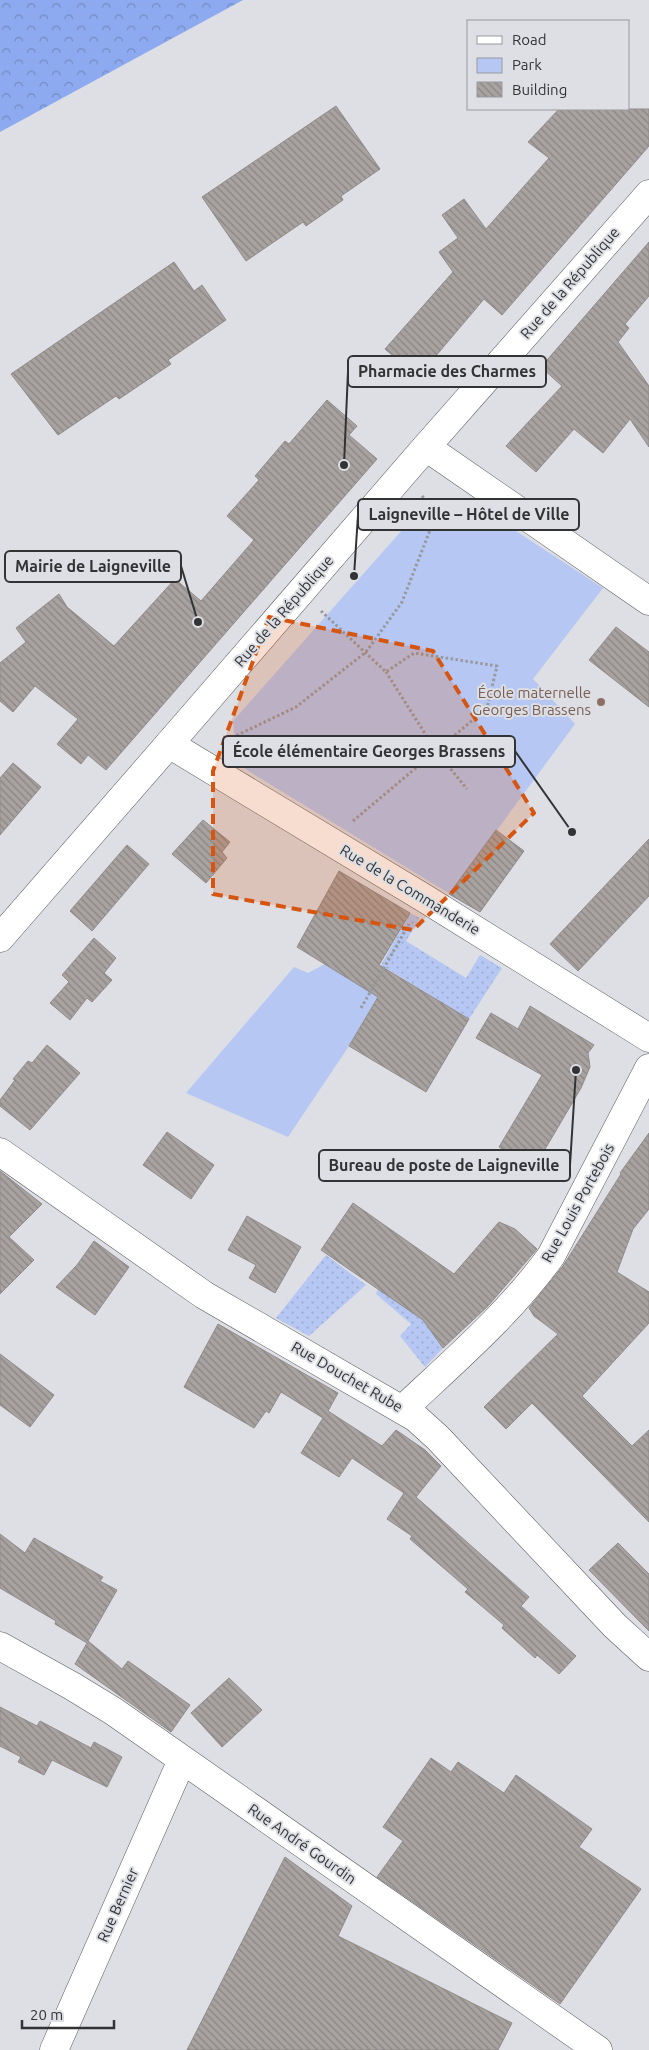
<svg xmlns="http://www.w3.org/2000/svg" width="649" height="2050" viewBox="0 0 649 2050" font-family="Ubuntu,sans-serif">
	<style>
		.grass { fill: url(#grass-dots) }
		.forest { fill: url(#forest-crowns) }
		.park { fill: #b5c7f2 }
		.building { fill: url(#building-back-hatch); stroke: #918b8a }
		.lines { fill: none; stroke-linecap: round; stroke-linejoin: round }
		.minor-casing { stroke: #595a5f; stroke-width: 29 }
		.secondary-casing { stroke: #595a5f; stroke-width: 29 }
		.path { stroke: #97999d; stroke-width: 3; stroke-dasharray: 2.5 2.5; stroke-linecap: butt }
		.minor { stroke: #fff; stroke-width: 28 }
		.secondary { stroke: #fff; stroke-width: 28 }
		.marked { fill: #d65510; fill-opacity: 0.2; stroke: #d65510; stroke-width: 4; stroke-dasharray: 10 6; stroke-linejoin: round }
		.education-dot { fill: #8d6e63; stroke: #dddfe4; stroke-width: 2 }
		.labels { text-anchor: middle; stroke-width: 4; stroke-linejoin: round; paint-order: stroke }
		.street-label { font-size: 15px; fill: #323335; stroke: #dddfe4 }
		.education-label { font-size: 15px; fill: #785e54; stroke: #dddfe4; text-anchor: end }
		.leader { fill: none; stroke: #323335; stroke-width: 2 }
		.callout-dot { fill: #323335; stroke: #dddfe4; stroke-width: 2 }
		.callout { fill: #dddfe4; stroke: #323335; stroke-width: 2 }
		.callout-label { font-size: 16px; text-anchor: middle; font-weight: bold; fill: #323335 }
	</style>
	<defs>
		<pattern id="grass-dots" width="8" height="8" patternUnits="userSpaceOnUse" patternTransform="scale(1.25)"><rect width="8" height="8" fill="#b5c7f2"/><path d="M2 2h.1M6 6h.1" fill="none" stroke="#9cabd0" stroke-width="1.8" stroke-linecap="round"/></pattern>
		<pattern id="forest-crowns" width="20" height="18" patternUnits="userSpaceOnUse" patternTransform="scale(1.25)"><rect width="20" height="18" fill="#8daaf0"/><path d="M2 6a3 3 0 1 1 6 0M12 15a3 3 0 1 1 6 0" fill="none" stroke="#748bc3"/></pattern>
		<pattern id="building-back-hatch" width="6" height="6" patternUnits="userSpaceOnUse" patternTransform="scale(1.25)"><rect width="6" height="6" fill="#a8a2a0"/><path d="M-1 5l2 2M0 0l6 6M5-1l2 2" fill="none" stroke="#898583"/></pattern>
	</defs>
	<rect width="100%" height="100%" fill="#dddfe4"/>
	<!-- grass -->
	<path class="grass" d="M410,913L420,918L406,941L466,978L480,955L502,968L469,1019L381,965Z
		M326,1255L366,1285L309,1336L276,1318Z
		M378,1289L423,1320L443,1348L425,1367L400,1336L411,1324L376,1294Z"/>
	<!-- forest -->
	<path class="forest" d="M0,0H243L0,132Z"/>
	<!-- park -->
	<path class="park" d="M481,508L603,588L533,679L575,724L450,894L237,764L233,721L411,520Z
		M325,964L374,974L381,965L392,972L349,1046L288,1137L186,1093L294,967L308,973Z"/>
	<!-- building -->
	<path class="building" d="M336,106L380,169L341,196L343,200L306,226L303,222L246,261L202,197Z
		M559,109H649V146L502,315L484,299L418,377L385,349L453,272L439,252L458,238L442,215L464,199L486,229L549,158L528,142Z
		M649,242V296L625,324L629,328L618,342L649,386V447L630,419L603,453L574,429L536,472L506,446L562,386L541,367Z
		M174,262L194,291L202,285L226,320L168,360L171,364L119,399L116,396L58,435L11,374Z
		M327,400L357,426L349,435L377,459L106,770L88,755L81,764L57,744L78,719L35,686L13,712L0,701V663L26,642L16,628L59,594L67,607L114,646L175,579L201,601L254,540L227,516L259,480L255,476L285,441L289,444Z
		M616,627L649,652V707L589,660Z
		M13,763L41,787L0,835V778Z
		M203,820L230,842L222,852L227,858L206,883L172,854Z
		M496,830L524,851L480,912L449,894Z
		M649,839V896L578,971L550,944Z
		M127,845L149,864L92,931L70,911Z
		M339,871L410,913L379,965L469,1019L426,1092L349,1046L378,997L297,947Z
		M94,938L116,958L104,973L112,980L92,1002L87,998L70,1020L50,1003L69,982L62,975Z
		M530,1006L594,1045L588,1053L590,1067L581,1088L534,1168L499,1147L542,1075L476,1038L491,1013L518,1029Z
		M47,1045L80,1073L30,1130L0,1106V1100L15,1080L13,1079L28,1061L32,1063Z
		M167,1132L214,1165L191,1199L143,1165Z
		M649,1133V1209L633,1229L617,1272L649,1292V1323L582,1396L632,1446L649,1430V1522L532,1403L506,1429L484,1407L558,1334L534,1316L529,1308L563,1266L621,1174L620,1173Z
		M0,1171L42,1204L9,1237L34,1260L0,1294Z
		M353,1203L454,1274L499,1222L515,1229L537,1249L488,1306L443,1348L423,1320L321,1250Z
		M247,1216L301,1247L275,1293L249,1278L256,1265L228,1250Z
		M94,1241L129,1267L95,1315L56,1287L77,1265Z
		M218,1324L338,1393L328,1411L382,1446L396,1430L425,1450L441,1466L416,1497L529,1597L521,1606L576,1656L559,1674L537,1655L535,1658L502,1628L504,1625L465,1592L468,1589L410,1539L412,1536L387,1519L404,1493L352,1458L339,1477L301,1453L323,1418L281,1392L269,1413L266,1411L254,1428L184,1387Z
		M0,1354L54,1395L30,1427L0,1405Z
		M0,1534L25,1553L34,1538L103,1577L100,1581L117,1590L88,1641L122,1669L128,1661L190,1705L171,1732L75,1664L87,1643L55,1624L56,1621L0,1588Z
		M618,1543L649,1574V1631L589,1570Z
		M229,1678L262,1710L222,1747L191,1713Z
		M0,1707L37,1726L40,1721L91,1748L94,1742L122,1757L107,1787L52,1760L44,1775L18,1762L21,1757L0,1746Z
		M431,1758L451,1772L458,1762L504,1793L516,1775L592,1829L579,1847L641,1889L560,2004L377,1877L403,1841L383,1827Z
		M285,1857L352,1906L338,1936L512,2023L498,2050H187Z"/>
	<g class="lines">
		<!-- minor casing -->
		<g class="minor-casing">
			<path id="minor" d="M649,601L426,447L169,744L424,898L649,1038
				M0,1152L204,1295L416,1418L438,1438L615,1626L649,1657
				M403,1409C455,1360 509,1314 551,1256L649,1068
				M0,1646L72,1686L113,1711L598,2050
				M54,2050L182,1760"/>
		</g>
		<!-- secondary casing -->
		<g class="secondary-casing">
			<path id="secondary" d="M426,447L649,194
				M0,938L169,744"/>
		</g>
		<!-- path -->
		<path class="path" d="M321,611L386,672L414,653L497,666L487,708L436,751L467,789
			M223,742L296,707L366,652L402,602L432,525L431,504L422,496
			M353,821L436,751L386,672
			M361,1008L409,924"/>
		<!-- minor -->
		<use href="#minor" class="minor"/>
		<!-- secondary -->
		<use href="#secondary" class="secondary"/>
	</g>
	<!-- marked area -->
	<path class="marked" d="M269,617L433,651L534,813L413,930L213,894V771Z"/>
	<!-- markers -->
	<circle class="education-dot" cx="601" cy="702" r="5"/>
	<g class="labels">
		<!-- street labels -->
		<g class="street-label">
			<text transform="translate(570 283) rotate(-49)" y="5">Rue de la République</text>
			<text transform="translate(284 611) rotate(-49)" y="5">Rue de la République</text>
			<text transform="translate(410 890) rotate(31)" y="5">Rue de la Commanderie</text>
			<text transform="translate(578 1203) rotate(-61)" y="5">Rue Louis Portebois</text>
			<text transform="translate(347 1377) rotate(30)" y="5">Rue Douchet Rube</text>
			<text transform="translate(302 1844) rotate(35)" y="5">Rue André Gourdin</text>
			<text transform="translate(118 1905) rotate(-66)" y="5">Rue Bernier</text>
		</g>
		<!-- education labels -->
		<g class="education-label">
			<text x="591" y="698">École maternelle<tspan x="591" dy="17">Georges Brassens</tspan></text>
		</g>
	</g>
	<!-- callouts -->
	<path class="leader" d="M344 465L348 371M354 576L358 515M198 622L181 566M572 832L515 751M576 1070L570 1165"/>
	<g class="callout-dot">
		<circle cx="344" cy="465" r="5"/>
		<circle cx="354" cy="576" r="5"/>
		<circle cx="198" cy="622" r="5"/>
		<circle cx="572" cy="832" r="5"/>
		<circle cx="576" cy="1070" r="5"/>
	</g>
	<g class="callout">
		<rect x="348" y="356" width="198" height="31" rx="5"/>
		<rect x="358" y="499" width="221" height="31" rx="5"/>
		<rect x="5" y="551" width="176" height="31" rx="5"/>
		<rect x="223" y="736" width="292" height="31" rx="5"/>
		<rect x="319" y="1150" width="251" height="31" rx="5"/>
	</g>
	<g class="callout-label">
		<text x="447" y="377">Pharmacie des Charmes</text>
		<text x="469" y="520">Laigneville – Hôtel de Ville</text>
		<text x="93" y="572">Mairie de Laigneville</text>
		<text x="369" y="757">École élémentaire Georges Brassens</text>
		<text x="444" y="1171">Bureau de poste de Laigneville</text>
	</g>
	<!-- legend -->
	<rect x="467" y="20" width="162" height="90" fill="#dddfe4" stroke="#999a9e"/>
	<rect x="477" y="36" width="25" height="8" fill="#ffffff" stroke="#999a9e"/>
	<text x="512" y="45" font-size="15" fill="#323335">Road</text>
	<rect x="477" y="58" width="25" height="15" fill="#b5c7f2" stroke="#999a9e"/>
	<text x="512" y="70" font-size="15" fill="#323335">Park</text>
	<rect x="477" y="82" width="25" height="15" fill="url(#building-back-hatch)" stroke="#999a9e"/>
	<text x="512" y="95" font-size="15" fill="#323335">Building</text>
	<!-- scale -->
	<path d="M22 2020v8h92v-8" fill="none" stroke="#323335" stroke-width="2.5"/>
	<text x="30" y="2020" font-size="15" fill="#323335" stroke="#dddfe4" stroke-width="4" paint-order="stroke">20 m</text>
</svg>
